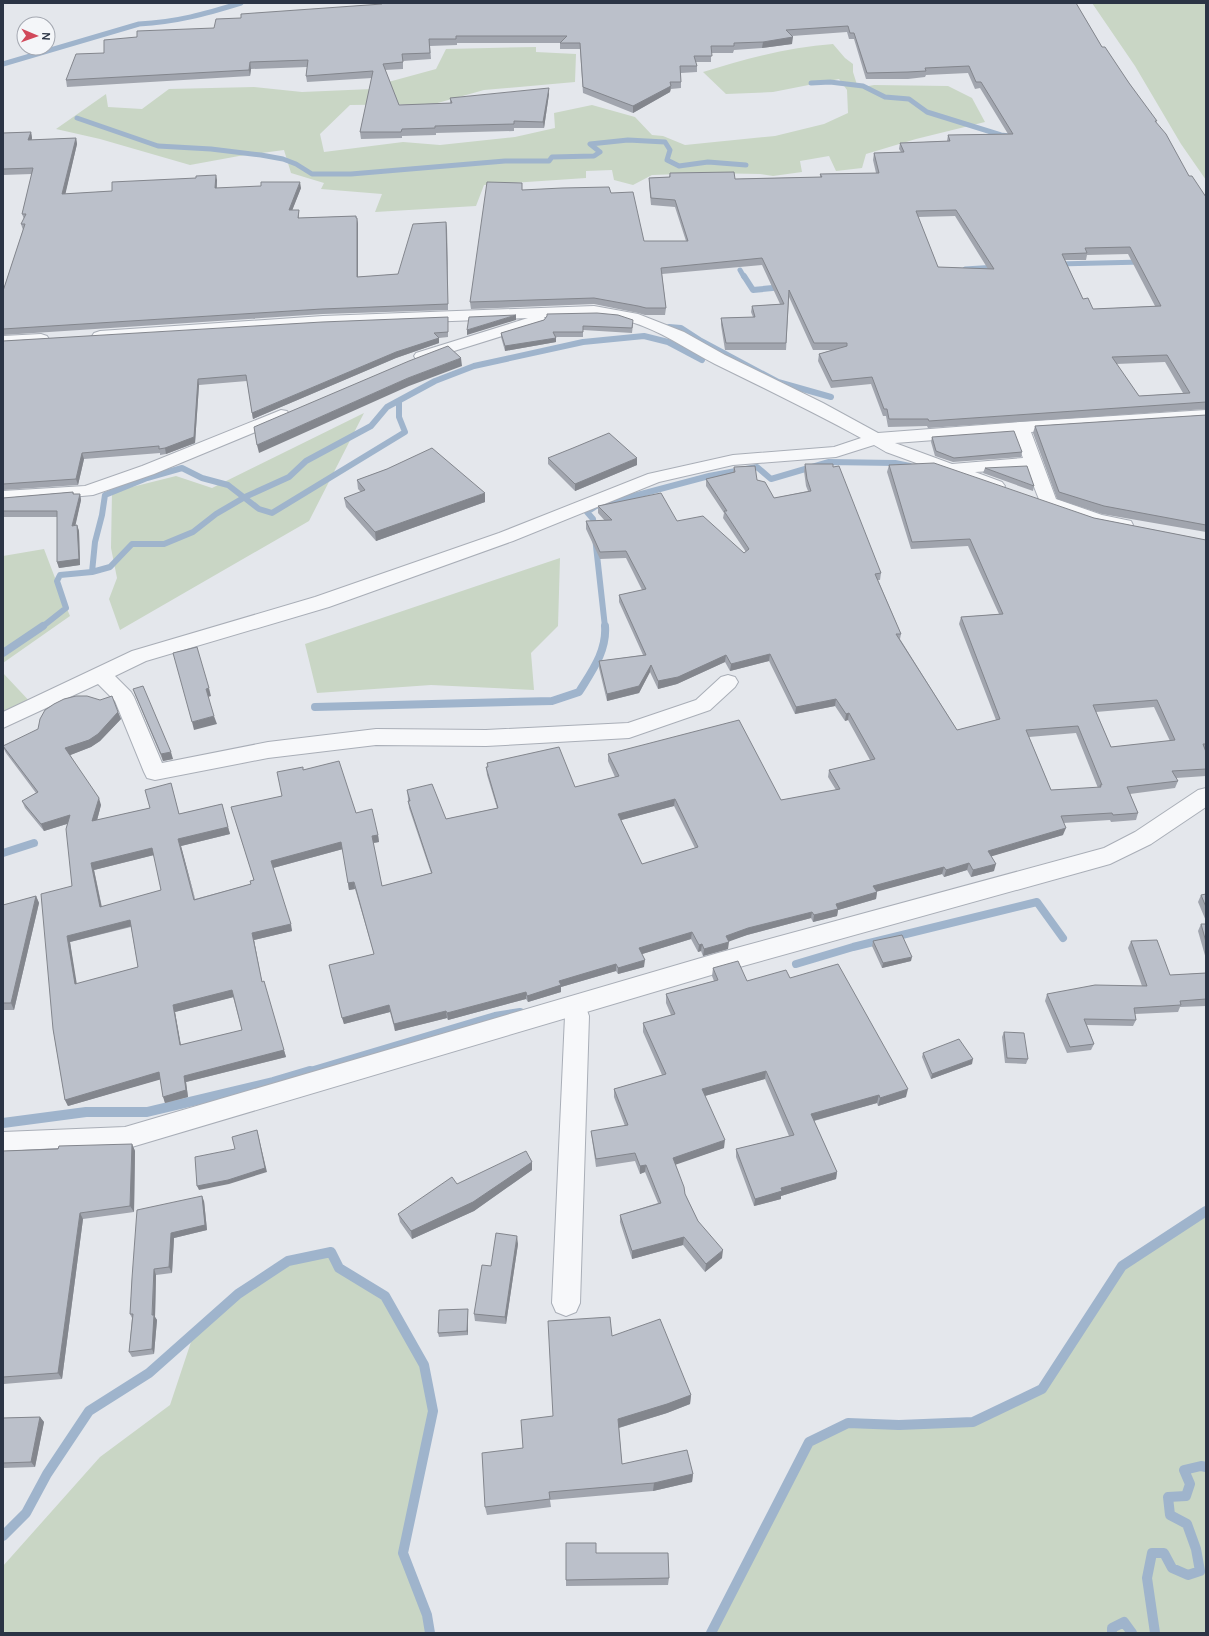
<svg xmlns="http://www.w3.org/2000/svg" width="1209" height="1636" viewBox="0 0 1209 1636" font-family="Manrope,sans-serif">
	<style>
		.green { fill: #c9d6c5 }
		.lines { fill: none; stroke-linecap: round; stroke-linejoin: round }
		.stream-far3 { stroke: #9fb4cc; stroke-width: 5 }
		.stream-far2 { stroke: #9fb4cc; stroke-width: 6 }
		.stream-far1 { stroke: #9fb4cc; stroke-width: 8 }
		.stream { stroke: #9fb4cc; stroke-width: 10 }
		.minor-casing { stroke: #a9aeb7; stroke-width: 2 }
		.tertiary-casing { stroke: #a9aeb7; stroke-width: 2 }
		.minor { fill: #f7f8fa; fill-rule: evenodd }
		.tertiary { fill: #f7f8fa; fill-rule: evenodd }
		.wall { fill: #a1a5ae; fill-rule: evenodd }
		.shaded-wall { fill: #83868d }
		.building { fill: #bbc0ca; stroke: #83868d; fill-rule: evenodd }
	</style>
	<rect width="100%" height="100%" fill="#e4e7ec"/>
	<!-- green -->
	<path class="green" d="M1092,3H1206V180L1181,144L1135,66Z
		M833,44L845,58L853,64V72L858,88L874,85L948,86L972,98L985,122L916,139L866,154L862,168L836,171L829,156L800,161L802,172L773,176L760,174L709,173L652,175L633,185L614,180L612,170L586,171V178L484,185L476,206L375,212L382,194L321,189L324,183L291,173L284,150L239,156L190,165L100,139L56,129L106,94L108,107L142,109L169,89L254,87L302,92L372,89L381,84L436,69L446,49L536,47V52L576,54L575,82L484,90L434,104L350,105L320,134L324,152L403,142L440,145L515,137L555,128L554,113L592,105L635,117L652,135L663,136L685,145L775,136L824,124L848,113L847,90L839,79L773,92L726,94L703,72C745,59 789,47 833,44Z
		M364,413L309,521L120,630L109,599L117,578L111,548L112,492L176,476L212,488Z
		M44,549L65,604L70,616L3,663V556Z
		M560,558L558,626L531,653L534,690L431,685L317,693L305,644Z
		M3,673L34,706L3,721Z
		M1206,1211V1633H711L809,1442L848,1423L899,1425L973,1422L1042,1389L1122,1266Z
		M331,1252L339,1268L385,1296L424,1365L433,1411L403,1553L427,1615L430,1633H3V1566L100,1457L170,1405L194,1333L238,1294L288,1261Z"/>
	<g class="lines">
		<!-- stream-far3 -->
		<path class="stream-far3" d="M3,64L139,24C177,22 205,14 241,3
			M811,83L830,82L863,86L885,97L909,99L927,112L1001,135L1009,136
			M77,118L158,146L211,149L261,155L283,159L296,164L312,174H351L505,161H549L552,157L594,156L600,152L590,144L628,140L665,142L670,150L667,160L679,166L708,162L746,165
			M1057,264L1143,262
			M965,269L997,267
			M740,270L744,277"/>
		<!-- stream-far2 -->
		<path class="stream-far2" d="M744,276L753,290L783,287
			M669,327L681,328L701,341L778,382L831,397
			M92,572L95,542L102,515L105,495L147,478L182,468L202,478L228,485L259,509L272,513L405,432L399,417V401
			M42,627L66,608L57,581L60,575L92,572L110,567L132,544H164L193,532L216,514L245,497L289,477L306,461L371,426L387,407L435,381L474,366L583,342L644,336L668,342L702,360
			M605,627L593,519L587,512L596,506L709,476L757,467L771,479L829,462L895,463L910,466"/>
		<!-- stream-far1 -->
		<path class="stream-far1" d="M3,653L43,626
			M315,707L552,701L579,692C592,671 607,651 605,626
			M3,853L34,843
			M796,964L853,947L1037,902L1063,938
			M307,1072L495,1016L520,1012"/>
		<!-- stream -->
		<path class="stream" d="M3,1123L86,1112H147L273,1082L310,1071
			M3,1536L26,1513L47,1474L89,1411L149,1373L238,1294L288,1261L331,1252L339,1268L385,1296L424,1365L433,1411L403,1553L427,1615L430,1633
			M711,1633L809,1442L848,1423L899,1425L973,1422L1042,1389L1122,1266L1206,1211
			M1112,1633V1628L1124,1622L1132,1633
			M1155,1633L1147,1578L1152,1553H1164L1172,1568L1188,1575L1200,1571L1196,1549L1187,1524L1170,1515L1168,1497L1186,1496L1190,1484L1184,1470L1201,1466L1206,1467"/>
		<!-- minor casing -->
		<g class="minor-casing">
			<path id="minor" d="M594,306L638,314L684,332L725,355L823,403L878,433L1020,422L1206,410V420L1031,432L1056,499L1102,515L1131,521L1133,525L1131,529C1110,535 1063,514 1042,507L1027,469L975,472L1002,482L1005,486L1002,490L996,492L886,452L874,445L836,457L733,465L659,482L513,541L329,607L146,661L115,676L131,692L134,697L162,763L268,742L376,729L486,730L628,723L696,700L721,677L728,675L735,677L738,682L735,687L710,710L629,738L486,746L376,745L268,758L155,780L147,778L144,772L115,701L98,684L3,728V712L132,651L315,597L499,533L648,474L733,455L834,447L861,438C813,412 764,388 715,364C686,349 660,330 628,321C601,314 572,316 544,317L546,320L544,323L422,361L416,359L414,356L416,353L528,318L323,326L100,341L94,339L92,336L94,333L100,331L323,316ZM1014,434L1023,458L952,464L895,443Z
				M41,334L47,336L49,339L47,342L3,346V336Z
				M281,410L287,411L290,415L287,419L154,474L93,495L3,503V491L85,486L142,466Z
				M574,996L583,999L589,1016L580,1303L576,1312L566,1316L556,1312L552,1303L565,1016L562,1006L565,999Z"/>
		</g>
		<!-- tertiary casing -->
		<g class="tertiary-casing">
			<path id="tertiary" d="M1206,788V807L1151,844L1110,864L718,973L125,1149L3,1154V1132L125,1127L718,953L1104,848L1135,832L1198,790Z"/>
		</g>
		<!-- minor -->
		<use href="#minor" class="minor"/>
		<!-- tertiary -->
		<use href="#tertiary" class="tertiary"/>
	</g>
	<!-- wall -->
	<path class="wall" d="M1076,3L1102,47L1129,83L1156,122L1189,176L1206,197V409L928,428L927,426L888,427L886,416H883L871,384L831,388L818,361L819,354L832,350H813L789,297L786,350H725L721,325V318L753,317L751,312L752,306L780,304L762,265L662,274L666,308L665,315H645L638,313L594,304L471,309L470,302L522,190L611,193L644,241H686L675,207L651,205L649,185V178L669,177L670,173L735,179L820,177V174L876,173L873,160L874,153L901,152L899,149L900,143L947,141L948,135L1008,134L980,88L975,89L968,73L926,75L925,77L908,79H866L854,39H849L847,32L792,36V44L762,48L734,50L733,53H711V62H696L697,66V72L681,73V88L671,89L670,92L633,113L583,93L580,49H560V43H457V45L430,46L431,59L403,61V69L385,70L399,105L450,103V98L549,94L544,128H514V131L436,133V135L402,136V138L361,139L360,132L372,78L307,82L306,76L307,67L251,69L250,76L67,87L66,80L104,53ZM955,216L988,269L938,267L918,217ZM1128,254L1155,306L1093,309L1083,299L1065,260H1086L1087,255ZM1165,362L1183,393L1139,396L1116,364Z
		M31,132L32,138V140L76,138L77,144L65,194L112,191L217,180V188H301L292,210H299V218L356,216L358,224V277L398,274L447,228L448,310L323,314L3,335V291L23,230L21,224L24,219L22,214L32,174L3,175V133Z
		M547,314L633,324L632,333L583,330V337H556V342L505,351L501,337V333L544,320L547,317Z
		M448,317V337L439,338V343L396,358L253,419L247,381L199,385L195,443L166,454L160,455V453L84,459L78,485L3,490V341Z
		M1206,415V532L1102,514L1057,499L1033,433L1035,426Z
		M932,437L1022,452L1021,457L953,462L935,456L931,442Z
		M548,458L637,465L575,491L548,464Z
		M805,464L833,467L881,573L880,580H878L901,634L900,639L957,730L996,720L959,624L961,617L999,614L968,546L911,549L887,472L889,465L1094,518L1206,540V776L1176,778L1178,781L1175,788L1130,794L1138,813L1136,820L1111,822L1110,820L1063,823V835L991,856L994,871L971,877L967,870L944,877L942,874L877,891L876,899L838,910L837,916L813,922L811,918L747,935L728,941V949L703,956L701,951L698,952L691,939L642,954L644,967L618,974L616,971L561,987V992L528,1002L526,999L448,1020L447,1018L395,1031L390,1012L344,1024L329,965L374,954L355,889L349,890L343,849L273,868L292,931L254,940L262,982L286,1057L186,1082L188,1097L165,1103L160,1079L68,1106L65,1100L53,1029L72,886L67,824L44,831L25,808L22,801L36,793L6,753L3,747L118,712L121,719L100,741L91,747L70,755L101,805L97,820L150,808L171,783L179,814L222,804L230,834L181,846L195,899L251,884L254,880L231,807L282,796L304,770L356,813L378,835L379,842L373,843L382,886L431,873L409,808L407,790L446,819L497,808L487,775L486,767H488L487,763L575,787L615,777L608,761V754L781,800L836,790L828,777L829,770L870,760L848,720L845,721L835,706L795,714L769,661L730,671L725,662L677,684L658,689L650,672L639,693L607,701L599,668V661L643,655L619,602V595L642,590L626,558L600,559L586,529V521H605L598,513V506L677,521L744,553L746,552L723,518L724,513L706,486V479L733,472L734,467L757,480L774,498L808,491L806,486L804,471ZM1154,707L1170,741L1111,747L1096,712ZM1076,733L1098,788L1051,790L1029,737ZM674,806L695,848L642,864L621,820ZM154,855L161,890L102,907L94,870ZM131,927L138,967L76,984L70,942ZM233,997L242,1030L181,1045L175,1012Z
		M985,468L1034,486L1033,491L983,473Z
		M387,469L485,502L376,541L346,507L344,498L361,492L358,489L357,480Z
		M73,492L74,494H80L81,500L75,525H77L79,531L80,565L59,568L57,562V517H3V498Z
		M133,689L173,759L163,761L136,697Z
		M1206,894V921L1198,902L1201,895Z
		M36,896L39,903L14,1010H3V902L4,905Z
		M1201,924H1206V959L1198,931Z
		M873,941L911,961L882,968L872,946Z
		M1131,941L1170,975L1206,973V1006L1180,1007L1178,1012L1135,1014L1136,1020L1133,1026L1087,1025L1094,1044L1091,1050L1067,1053L1045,1001L1047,994L1142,986L1128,948Z
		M713,968L747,981L790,978L906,1097L878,1106L877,1103L814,1121L837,1172L836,1179L781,1196V1199L754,1206L736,1157V1149L789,1136L765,1079L705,1096L724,1148L675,1164L685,1194L698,1221L722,1258L705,1272L683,1245L632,1259L620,1222V1215L658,1203L645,1172L640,1174L635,1161L596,1167L592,1139L591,1131L625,1126L614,1097V1089L662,1075L643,1032V1023L671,1015L666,1003V994L714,981L712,976Z
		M1004,1032L1028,1059L1026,1064L1005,1063L1002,1037Z
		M923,1053L972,1064L931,1079L922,1057Z
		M132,1144L135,1151L134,1212L83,1219L62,1379L4,1384L3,1391V1151Z
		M532,1162V1170L474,1211L412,1239L400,1222L398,1214L457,1184Z
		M204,1201L207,1230L174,1238L172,1273L156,1275L155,1317L157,1320L154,1354L132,1357L129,1352L132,1318L130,1314L132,1278Z
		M518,1244L506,1324L475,1321L474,1314Z
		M468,1309V1335L439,1337L438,1333Z
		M612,1336L691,1395L690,1404L667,1413L619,1428L622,1464L693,1474L692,1482L653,1491L550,1500L551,1507L487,1515L485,1507L523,1448L553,1416Z
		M40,1417L44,1422L35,1467L3,1468V1418Z
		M596,1553L669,1578L668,1585L566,1586V1580Z"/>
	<!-- shaded-wall -->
	<path class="shaded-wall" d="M793,37L792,44L762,48L763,42Z
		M250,62L251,69L250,76L249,70Z
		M671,86L670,92L633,113V106Z
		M549,88V94L544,128L543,122Z
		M31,132L32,138L30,146L28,140Z
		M76,138L77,144L64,200L62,194Z
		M216,175L217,180L216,194L215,188Z
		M300,182L301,188L290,216L289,210Z
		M357,218L358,224V283L357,277Z
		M446,222L447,228L448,310V304Z
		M516,315V320L467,335V330Z
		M439,338V343L396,358L253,419L252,413L396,352Z
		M556,338V342L505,351V346Z
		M461,358L462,366L409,386L259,453L257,445L408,378Z
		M198,379L199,385L195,443L166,454L165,448Z
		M82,453L84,459L78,485L76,479Z
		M637,458V465L575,491V484Z
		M485,493V502L376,541L375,532Z
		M80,494L81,500L74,532L72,526Z
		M77,525L79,531L80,565L59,568L57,562Z
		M770,654L769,661L730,671L731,664Z
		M726,655L725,662L677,684L658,689V681Z
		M651,665L650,672L639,693L607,701V694Z
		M209,688L211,696L208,697L206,689Z
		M836,699L835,706L795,714L796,707Z
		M118,712L121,719L100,741L91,747L68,756L65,748Z
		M849,713L848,720L845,721L846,714Z
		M214,716L217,724L194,730L192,722Z
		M171,752L173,759L163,761L161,754Z
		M99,798L101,805L95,828L92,821Z
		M675,799L674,806L618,821V814Z
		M70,815L73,822L44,831L41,824Z
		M228,827L230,834L181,846L197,906L178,839Z
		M1066,828L1063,835L986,858L988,851Z
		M378,835L379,842L373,843L372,836Z
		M341,842L343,849L273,868L271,861Z
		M152,848L154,855L94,870L103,914L100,907L91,863Z
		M969,863L967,870L944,877L946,870Z
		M996,864L994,871L971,877L973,870Z
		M944,867L942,874L872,893L873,886Z
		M354,882L355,889L349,890L348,883Z
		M877,892L876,899L838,910L837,916L813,922L814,915L836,904Z
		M36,896L39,903L14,1010L11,1003Z
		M812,912L811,918L747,935L725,943L726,936L748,928Z
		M130,920L132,926L70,942L78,991L75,984L67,936Z
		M291,924L292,931L254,940L263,989L262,982L252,933Z
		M692,932L691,939L639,955V948Z
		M729,942L728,949L703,956L704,949Z
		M702,944L701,951L698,952L699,945Z
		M912,957L911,961L882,968L883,963Z
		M645,960L644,967L618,974V968Z
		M616,964V971L561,987V992L528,1002L527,996L559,981Z
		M232,990L234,997L175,1012L182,1052L180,1045L173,1005Z
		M526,992V999L448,1020L447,1013Z
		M389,1005L390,1012L344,1024L342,1018Z
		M446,1011L447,1018L395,1031L394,1024Z
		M284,1050L286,1057L186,1082L188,1097L165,1103L163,1097L184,1076Z
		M973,1059L972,1064L931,1079L932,1074Z
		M766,1071L765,1079L701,1097L702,1089Z
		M159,1072L162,1079L68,1106L65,1100Z
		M908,1089L906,1097L878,1106L880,1098Z
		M879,1095L877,1103L809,1122L811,1114Z
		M257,1130L267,1172L229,1184L199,1190L197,1186Z
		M725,1140L724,1148L672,1166L673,1158Z
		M132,1144L135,1151L134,1212L130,1206Z
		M532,1162V1170L474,1211L412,1239L411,1231Z
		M646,1165L645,1172L640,1174V1166Z
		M837,1172L836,1179L781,1196V1199L754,1206L755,1199L781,1188Z
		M202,1196L204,1201L207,1230L174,1238L172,1273L169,1267L171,1233Z
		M80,1213L83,1219L62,1379L58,1373Z
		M517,1236L518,1244L506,1324L505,1317Z
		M684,1237L683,1245L632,1259V1251Z
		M723,1250L722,1258L705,1272L706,1264Z
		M154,1269L156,1275L155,1317L157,1320L154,1354L152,1349Z
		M468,1309V1335L467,1331Z
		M3,1382L4,1384L3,1391Z
		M691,1395L690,1404L667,1413L618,1428V1419Z
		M40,1417L44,1422L35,1467L31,1462Z
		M693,1474L692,1482L653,1491L654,1483Z"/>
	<!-- building -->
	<path class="building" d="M382,3H1076L1102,47H1105L1129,83L1157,121H1155L1166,134L1189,176H1192L1206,197V402L929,421L928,419H889L887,409H884L872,377L832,381L819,354L847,346V343H814L789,290L786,343H726L721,318L755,317L752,306L784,304L762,258L661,268L666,308H646L638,306L594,298L470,302L487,182L522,183V190L562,188L609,187L611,193L633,192L644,241H688L675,200L651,198L649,178L670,177V173L734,172L735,179L822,177L820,174L879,173L874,153L904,152L900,143L950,141L948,135L1013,134L981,82H976L969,66L925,68L926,71L908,72L867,73L854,33H850L848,26L786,30L793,37L763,42L734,43V46H711L712,56H694L697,66H680L681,82H670L671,86L633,106L583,87L580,43H560L567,36H456V39H429L430,53L402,54L403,62L383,64L399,105L452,103L450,98L549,88L543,122L514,121V124L435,126V128L402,129L401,132H360L373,71L306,76L308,60L250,62L249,70L66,80L76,54L104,53V40L137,37V31L214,28L216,19L241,18V14L382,4ZM956,210L994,269L938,267L916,211ZM1130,247L1161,306L1093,309L1088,298L1083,299L1062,254L1087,253L1085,248ZM1167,355L1190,393L1139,396L1112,357Z
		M31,132L28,140L76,138L62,194L112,191V182L196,178V176L216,175L215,188L261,186V182H300L289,210H299L298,218L356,216V218H357V277L398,274L413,224L446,222L448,304L322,309L3,329V291L25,224H21L26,214H22L33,168L3,169V133Z
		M597,313L618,315L633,320L632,328L583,326V332H553L556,338L505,346L501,333L544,320L547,316V314Z
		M516,315L467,330L469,317Z
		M448,317V332L434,333L439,338L396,352L252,413L246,375L198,379L194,437L165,448L159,449V446L82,453L76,479L3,484V341L322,322Z
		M448,346L461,358L408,378L257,445L254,427L409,361Z
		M1206,415V525L1104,506L1059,492L1035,426Z
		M1014,431L1022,452L954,458L936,451L932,437Z
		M609,433L637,458L575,484L548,458L573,448Z
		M432,448L485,493L375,532L344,498L365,490L357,480L387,469Z
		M934,463L1094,518L1206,540V744H1203L1206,752V769L1172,771L1178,781L1127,787L1138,813L1113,815L1112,813L1061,816L1066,828L988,851L996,864L973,870L969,863L946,870L944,867L873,886L877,892L836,904L838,909L814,915L812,912L748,928L726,936L729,942L704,949L702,944L699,945L692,932L639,948L645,960L618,968L616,964L559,981L561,985L527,996L526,992L447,1013L446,1011L394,1024L389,1005L342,1018L329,965L374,954L354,882L348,883L341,842L271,861L291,924L252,933L262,982L264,981L284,1050L184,1076L186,1090L163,1097L159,1072L65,1100L53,1029L41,894L72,886L66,829L70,815L41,824L22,801L38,792L3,746L38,729L40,719L45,710L54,704L64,699L76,696H87L100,700L112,696L118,712L98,734L89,740L65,748L99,798L92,821L150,808L145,790L171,783L179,814L222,804L228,827L178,839L194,900L251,884L250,881L254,880L231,807L282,796L277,772L303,767V770L339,761L356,813L372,809L378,835L372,836L382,886L432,873L408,801H410L407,790L432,784L446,819L498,808L486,767H488L487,763L559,747L575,787L619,776L608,754L739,720L781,800L840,789L829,770L875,759L849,713L846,714L836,699L796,707L770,654L731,664L726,655L678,677L658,681L651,665L639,686L607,694L599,661L646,655L619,595L646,589L626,551L600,552L586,521L612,520L598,506L661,493L677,521L703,516L744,553L749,549L724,511H727L706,479L735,472L734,467L755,466L757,480L765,482L774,498L811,491L807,479L805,464H833V467L839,466L881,573L875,574L901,634H896L957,730L1000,719L961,617L1003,614L970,539L912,542L889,465ZM1157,700L1175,740L1111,747L1093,705ZM1078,726L1102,785H1100L1101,787L1051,790L1026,730ZM675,799L698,847L642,864L618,814ZM152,848L161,890L100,907L91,863ZM130,920L138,967L75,984L67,936ZM232,990L242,1030L180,1045L173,1005Z
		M1027,466L1034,486L985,468Z
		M73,492V494H80L72,526L77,525L79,559L57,562V511H3V498Z
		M197,647L209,688L206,689L214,716L192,722L173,653Z
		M143,686L171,752L161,754L133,689Z
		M1206,894V907L1201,895Z
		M36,896L11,1003H3V905Z
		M1201,924H1206V942Z
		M902,935L912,957L883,963L873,941Z
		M1157,940L1170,975L1206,973V999L1180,1001L1181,1005L1134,1008L1136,1020L1084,1019L1094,1044L1070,1047L1047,994L1095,985L1147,986L1131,941Z
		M738,961L747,981L786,970L790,978L838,964L908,1089L880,1098L879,1095L811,1114L837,1172L781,1188L782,1191L755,1199L736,1149L794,1135L766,1071L702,1089L725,1140L673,1158L684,1187L685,1194L698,1221L723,1250L706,1264L684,1237L632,1251L620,1215L661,1203L646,1165L640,1166L635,1153L596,1159L591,1131L628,1125L614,1089L666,1074L643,1023L675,1014L666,994L718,980L713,968Z
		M1004,1032L1024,1033L1028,1059L1007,1058Z
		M959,1039L973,1059L932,1074L923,1053Z
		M257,1130L265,1168L228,1180L197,1186L195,1157L235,1149L232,1137Z
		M132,1144L130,1206L80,1213L58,1373L3,1377V1151L58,1149L59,1146Z
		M526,1151L532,1162L473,1202L411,1231L398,1214L452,1177L457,1184Z
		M202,1196L205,1225L171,1233L169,1267L154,1269L152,1315H154L152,1349L129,1352L133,1314H130L132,1278L137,1210Z
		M496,1233L517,1236L505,1317L474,1314L482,1265L491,1266Z
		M468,1309L467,1331L438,1333L439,1310Z
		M610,1317L612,1336L660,1319L691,1395L667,1404L618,1419L622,1464L687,1450L693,1474L654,1483L549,1492L550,1499L485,1507L482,1453L523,1448L521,1420L553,1416L548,1321Z
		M40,1417L31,1462L3,1463V1418Z
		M566,1543H596V1553H668L669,1578L566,1580Z"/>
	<!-- border -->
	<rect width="1209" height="1636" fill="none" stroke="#2b3445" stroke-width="8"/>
	<!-- north arrow -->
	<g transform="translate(36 36) rotate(92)"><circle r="19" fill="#f4f6f9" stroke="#a4a8b1"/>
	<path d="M0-3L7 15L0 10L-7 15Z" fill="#d1495b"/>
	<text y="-6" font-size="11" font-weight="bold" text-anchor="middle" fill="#2b3445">N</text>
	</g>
</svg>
